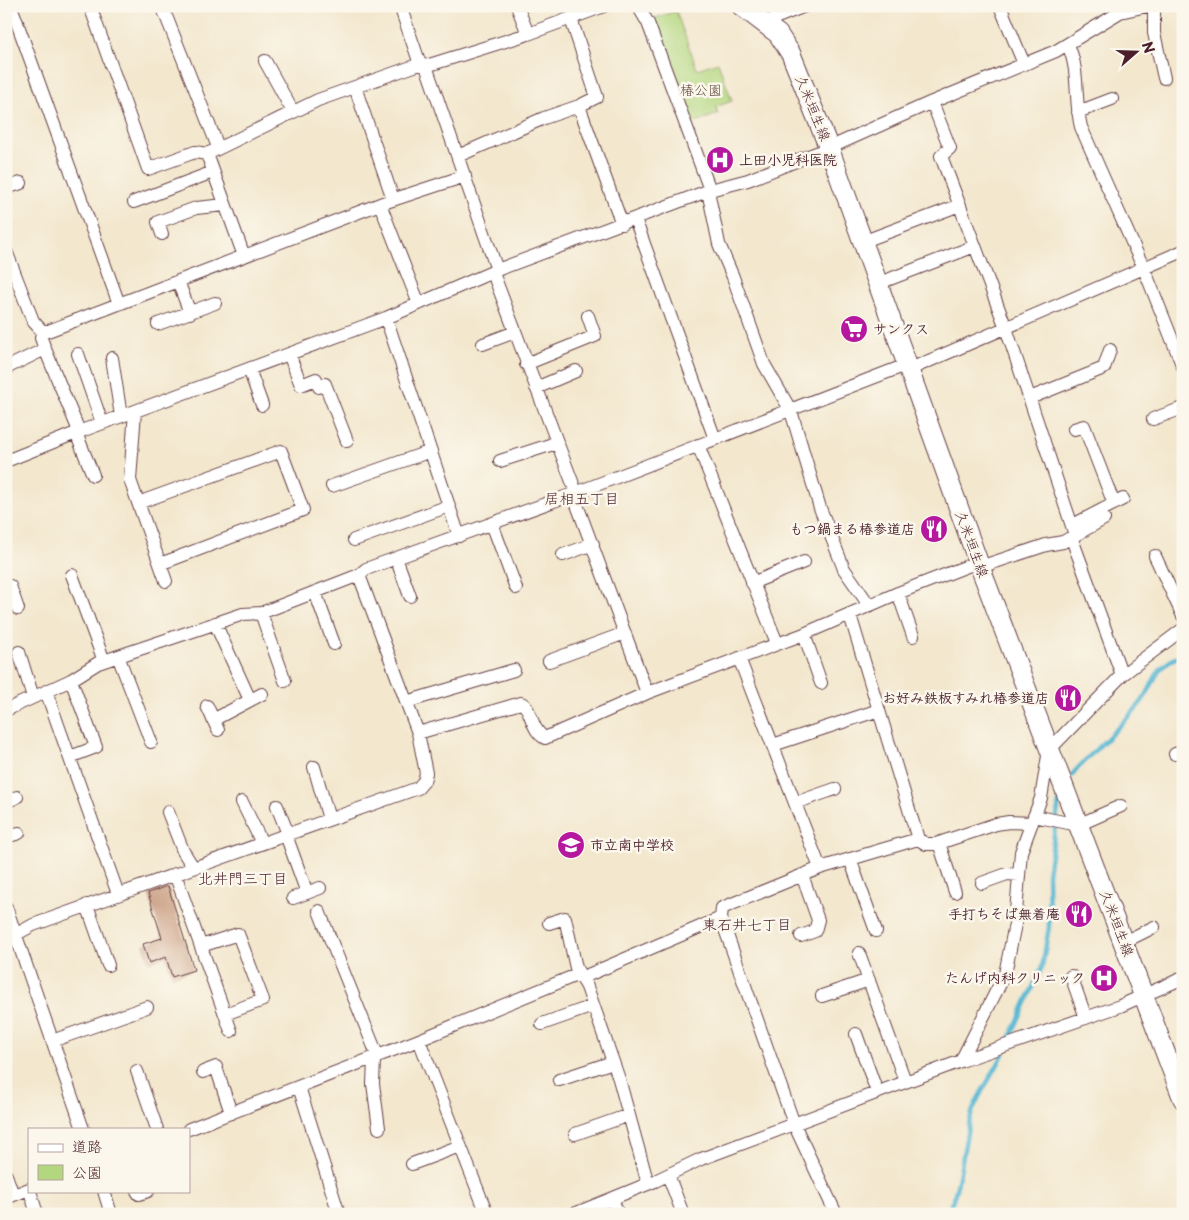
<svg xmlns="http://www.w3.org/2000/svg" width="1189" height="1220" viewBox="0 0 1189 1220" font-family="'Playpen Sans','Klee One',sans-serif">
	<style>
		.green { fill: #b3d77f; stroke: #7e7b55 }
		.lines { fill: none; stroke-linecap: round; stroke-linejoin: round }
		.stream { stroke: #55b7d3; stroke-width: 4.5 }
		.building { fill: #c89a7e }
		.minor-casing { stroke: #633d43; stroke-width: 14 }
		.secondary-casing { stroke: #633d43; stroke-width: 21 }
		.minor { stroke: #fff; stroke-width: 12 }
		.secondary { stroke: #fff; stroke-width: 19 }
		.labels { text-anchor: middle; stroke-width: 5; stroke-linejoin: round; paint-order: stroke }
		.park-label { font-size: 14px; fill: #644d40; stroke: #fbf7ec }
		.street-label { font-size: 14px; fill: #4a1f2b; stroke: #fbf7ec }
		.poi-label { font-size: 14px; font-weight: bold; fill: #4a1f2b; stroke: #fbf7ec; text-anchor: end }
		.neighbourhood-label { font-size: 15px; fill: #4a1f2b; stroke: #fbf7ec }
	</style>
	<rect width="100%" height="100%" fill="#fbf7ec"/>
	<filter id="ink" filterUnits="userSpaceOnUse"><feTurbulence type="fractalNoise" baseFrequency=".02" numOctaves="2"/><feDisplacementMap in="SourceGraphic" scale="10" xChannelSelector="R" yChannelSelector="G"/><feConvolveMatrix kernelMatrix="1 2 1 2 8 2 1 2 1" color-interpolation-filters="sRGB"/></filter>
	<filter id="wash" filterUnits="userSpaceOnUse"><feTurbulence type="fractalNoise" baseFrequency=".0096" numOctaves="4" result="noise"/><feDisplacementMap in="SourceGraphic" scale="20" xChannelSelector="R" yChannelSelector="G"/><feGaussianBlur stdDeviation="1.12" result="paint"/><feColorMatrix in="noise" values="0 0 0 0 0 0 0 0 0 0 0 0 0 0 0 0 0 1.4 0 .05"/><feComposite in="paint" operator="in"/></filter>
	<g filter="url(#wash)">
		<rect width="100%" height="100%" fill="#f3e7cd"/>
		<!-- green -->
		<path class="green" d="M676,11L697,69L718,62L732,101L716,107L718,114L691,124L653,19Z"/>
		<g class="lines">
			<!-- stream -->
			<path class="stream" d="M1072,775C1093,750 1118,730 1139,705C1159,682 1148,670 1183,654
				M1011,1036L1042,967L1049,927L1048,874L1059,802
				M947,1214C962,1183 962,1149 971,1116C977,1094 994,1075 1003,1054"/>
		</g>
		<g id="blocks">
			<!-- building -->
			<path class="building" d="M168,886L194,970L172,977L166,957L149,963L143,944L162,938L148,893Z"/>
		</g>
	</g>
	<g filter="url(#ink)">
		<use href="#blocks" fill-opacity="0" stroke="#633d43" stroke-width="1"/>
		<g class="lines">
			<!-- minor casing -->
			<g class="minor-casing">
				<path id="minor" d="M11,6L119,304
					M90,6L148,169L195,152L207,154L318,100L420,64
					M162,6L218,147
					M400,6L420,64L426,66L497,270
					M517,6L528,34
					M638,6L648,23L710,190
					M1000,6L1024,64
					M1154,6V33L1164,78
					M571,19L597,97L579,106L622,224
					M765,22L805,6
					M1068,45C1080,71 1074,99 1081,127L1147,276L1183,367
					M265,61L293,112
					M426,66L528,34L604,6
					M355,87L393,199
					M932,102L950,148L941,156L1006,328L1075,535
					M1078,112L1112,99
					M207,154L244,256
					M458,156L544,118L579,106
					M6,188L21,183
					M708,191L719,244L733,277L764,364L791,411L820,508L844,569L869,605
					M134,202L213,172
					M380,204L419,304
					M635,219L715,439
					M162,234L158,222L196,208L225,205
					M862,242L960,205
					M6,251L33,321L42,331H48L380,204L465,176
					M493,273L576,492
					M178,281L190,313
					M877,284L975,246
					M386,318L459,536
					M158,324L215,303
					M42,331L41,338L45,349L79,431
					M483,344L515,332
					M78,354L102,423
					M289,354L301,385L316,379L319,387L325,384L347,441
					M112,358L121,416
					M526,364L595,336L588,316
					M6,368L45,349
					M249,369L262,405
					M908,370L1183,251
					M536,388L576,371
					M1030,398L1104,368L1110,350
					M135,411L130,480L166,581
					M1153,419L1183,408
					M1074,429L1084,426L1114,504
					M76,433L93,475
					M698,445L777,643
					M6,461L76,433L386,318L497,270L710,190L748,180L829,148L932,102L1056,51L1120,12L1147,6
					M500,461L556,443
					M332,486L431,451
					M573,494L647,693
					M138,503L281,451L303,510L160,564
					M492,524L516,588
					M1073,525L1123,499
					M1072,539L1122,675
					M354,540L449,506
					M563,555L593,544
					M1155,556L1183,616
					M396,558L410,596
					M980,567L1046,545L1063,542L1104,519
					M72,575L104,661
					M752,583L804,562
					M10,586L18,609
					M315,592L334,644
					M898,593L913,636
					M261,613L285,681
					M850,615L918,839
					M215,623L250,700
					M804,634L821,683
					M19,652L33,697
					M118,656L151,742
					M739,658L820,868L722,908L721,918L794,1124L836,1214
					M549,661L625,633
					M46,691L118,894
					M406,702L514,670
					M207,706L218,730
					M6,710L71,680L98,663L243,614L261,613L359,575
					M213,720L262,694
					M418,733L521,703C532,707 530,730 545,738L647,693L804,634L898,593L978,562
					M773,745L879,710
					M1175,754L1183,751
					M70,757L96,747L71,680
					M314,767L329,819
					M6,802L17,797
					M242,802L262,843
					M795,803L835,789
					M277,806L288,834
					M168,812L183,851L193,867
					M1034,816L1078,825L1121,806
					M286,835L307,893
					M6,837L19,833
					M939,843L955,892
					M850,859L876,931
					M820,868L918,839L926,844H936L996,824L1009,822L1032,823
					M175,874L231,1031
					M982,883L1007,874L1019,875
					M293,898L320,888
					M87,905L108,965
					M6,907L83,1129
					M319,911L378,1057
					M549,923L565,918L576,968L587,987L619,1079L648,1184
					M801,936L815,931L818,920L802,875
					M6,940L33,925L418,788L424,781L426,773L418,733L359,575L366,569L573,494L906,365
					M1124,942L1154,927
					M201,946L238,934L263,1000L225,1014
					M859,953L905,1081
					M1071,976L1086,1018
					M581,978L721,918
					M822,996L869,980
					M542,1024L593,1006
					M856,1034L877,1092
					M419,1040L579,974
					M52,1041L147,1007
					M374,1059L373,1084L379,1128
					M961,1061L1005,974L1015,924L1021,852L1041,798L1049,750L1122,675L1183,629
					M137,1071L157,1129
					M203,1072L216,1067L231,1113
					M559,1080L613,1062
					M299,1087L339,1214
					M189,1129L419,1040L487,1214
					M575,1134L629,1115
					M412,1164L460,1146
					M6,1175L13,1195
					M668,1175L683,1214
					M30,1191L37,1214
					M104,1191L111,1214
					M137,1191L139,1194L148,1191
					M6,1198L29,1189
					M612,1199L618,1214
					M574,1214L655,1181L701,1159L961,1061L1120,1006L1183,978"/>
			</g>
			<!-- secondary casing -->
			<g class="secondary-casing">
				<path id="secondary" d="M741,6L778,34L791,54L829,148L980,567L1183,1099"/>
			</g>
			<!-- minor -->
			<use href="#minor" class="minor"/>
			<!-- secondary -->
			<use href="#secondary" class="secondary"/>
		</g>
	</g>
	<!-- icons -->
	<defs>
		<g id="hospital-disc" transform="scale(1.4375)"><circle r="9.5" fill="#b5179e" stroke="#fbf7ec"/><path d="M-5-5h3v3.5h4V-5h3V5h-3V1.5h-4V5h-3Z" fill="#fff"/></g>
		<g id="supermarket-disc" transform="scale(1.4375)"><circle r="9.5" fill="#b5179e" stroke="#fbf7ec"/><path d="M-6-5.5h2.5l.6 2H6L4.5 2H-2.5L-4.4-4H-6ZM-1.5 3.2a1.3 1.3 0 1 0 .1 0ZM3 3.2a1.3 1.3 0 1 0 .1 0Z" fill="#fff"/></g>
		<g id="restaurant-disc" transform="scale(1.4375)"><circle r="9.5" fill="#b5179e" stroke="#fbf7ec"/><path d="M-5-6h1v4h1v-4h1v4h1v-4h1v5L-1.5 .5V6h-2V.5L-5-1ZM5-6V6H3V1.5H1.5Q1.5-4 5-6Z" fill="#fff"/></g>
		<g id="school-disc" transform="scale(1.4375)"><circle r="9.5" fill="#b5179e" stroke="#fbf7ec"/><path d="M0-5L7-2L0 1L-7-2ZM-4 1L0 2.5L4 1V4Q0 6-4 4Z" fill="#fff"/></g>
	</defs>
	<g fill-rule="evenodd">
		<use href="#hospital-disc" x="720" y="160"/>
		<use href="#supermarket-disc" x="854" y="329"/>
		<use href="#restaurant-disc" x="934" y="529"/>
		<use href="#restaurant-disc" x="1068" y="698"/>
		<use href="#school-disc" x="571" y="845"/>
		<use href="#restaurant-disc" x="1079" y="914"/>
		<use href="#hospital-disc" x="1104" y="978"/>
	</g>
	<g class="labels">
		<!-- park labels -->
		<g class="park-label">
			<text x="701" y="95">椿公園</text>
		</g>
		<!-- street labels -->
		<g class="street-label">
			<text transform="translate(813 108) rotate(68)" y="5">久米垣生線</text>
			<text transform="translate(972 544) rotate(70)" y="5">久米垣生線</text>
			<text transform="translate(1117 923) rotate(69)" y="5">久米垣生線</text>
		</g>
		<!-- poi labels -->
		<g class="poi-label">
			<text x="739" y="165" text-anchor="start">上田小児科医院</text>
			<text x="873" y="334" text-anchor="start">サンクス</text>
			<text x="915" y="534">もつ鍋まる椿参道店</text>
			<text x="1049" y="703">お好み鉄板すみれ椿参道店</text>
			<text x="590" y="850" text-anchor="start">市立南中学校</text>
			<text x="1060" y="919">手打ちそば無着庵</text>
			<text x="1085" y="983">たんげ内科クリニック</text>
		</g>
		<!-- neighbourhood labels -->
		<g class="neighbourhood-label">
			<text x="582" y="504">居相五丁目</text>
			<text x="243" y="884">北井門三丁目</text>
			<text x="747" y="930">東石井七丁目</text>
		</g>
	</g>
	<!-- margin -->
	<rect width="1189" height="1220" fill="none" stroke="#fbf7ec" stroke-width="25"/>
	<!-- legend -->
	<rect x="28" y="1128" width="162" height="65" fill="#fbf7ec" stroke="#b4a19f"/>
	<rect x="38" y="1144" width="25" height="8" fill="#ffffff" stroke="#b4a19f"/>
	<text x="72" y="1152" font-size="15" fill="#4a1f2b">道路</text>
	<rect x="38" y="1165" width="25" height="15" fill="#b3d77f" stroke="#b4a19f"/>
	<text x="72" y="1178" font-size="15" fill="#4a1f2b">公園</text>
	<!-- north arrow -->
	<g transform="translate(1136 52) rotate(70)" stroke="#fbf7ec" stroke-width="4" paint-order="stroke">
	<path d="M0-4L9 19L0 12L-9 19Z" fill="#4a1f2b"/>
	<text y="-8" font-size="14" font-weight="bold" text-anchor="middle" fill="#4a1f2b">N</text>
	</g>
</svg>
